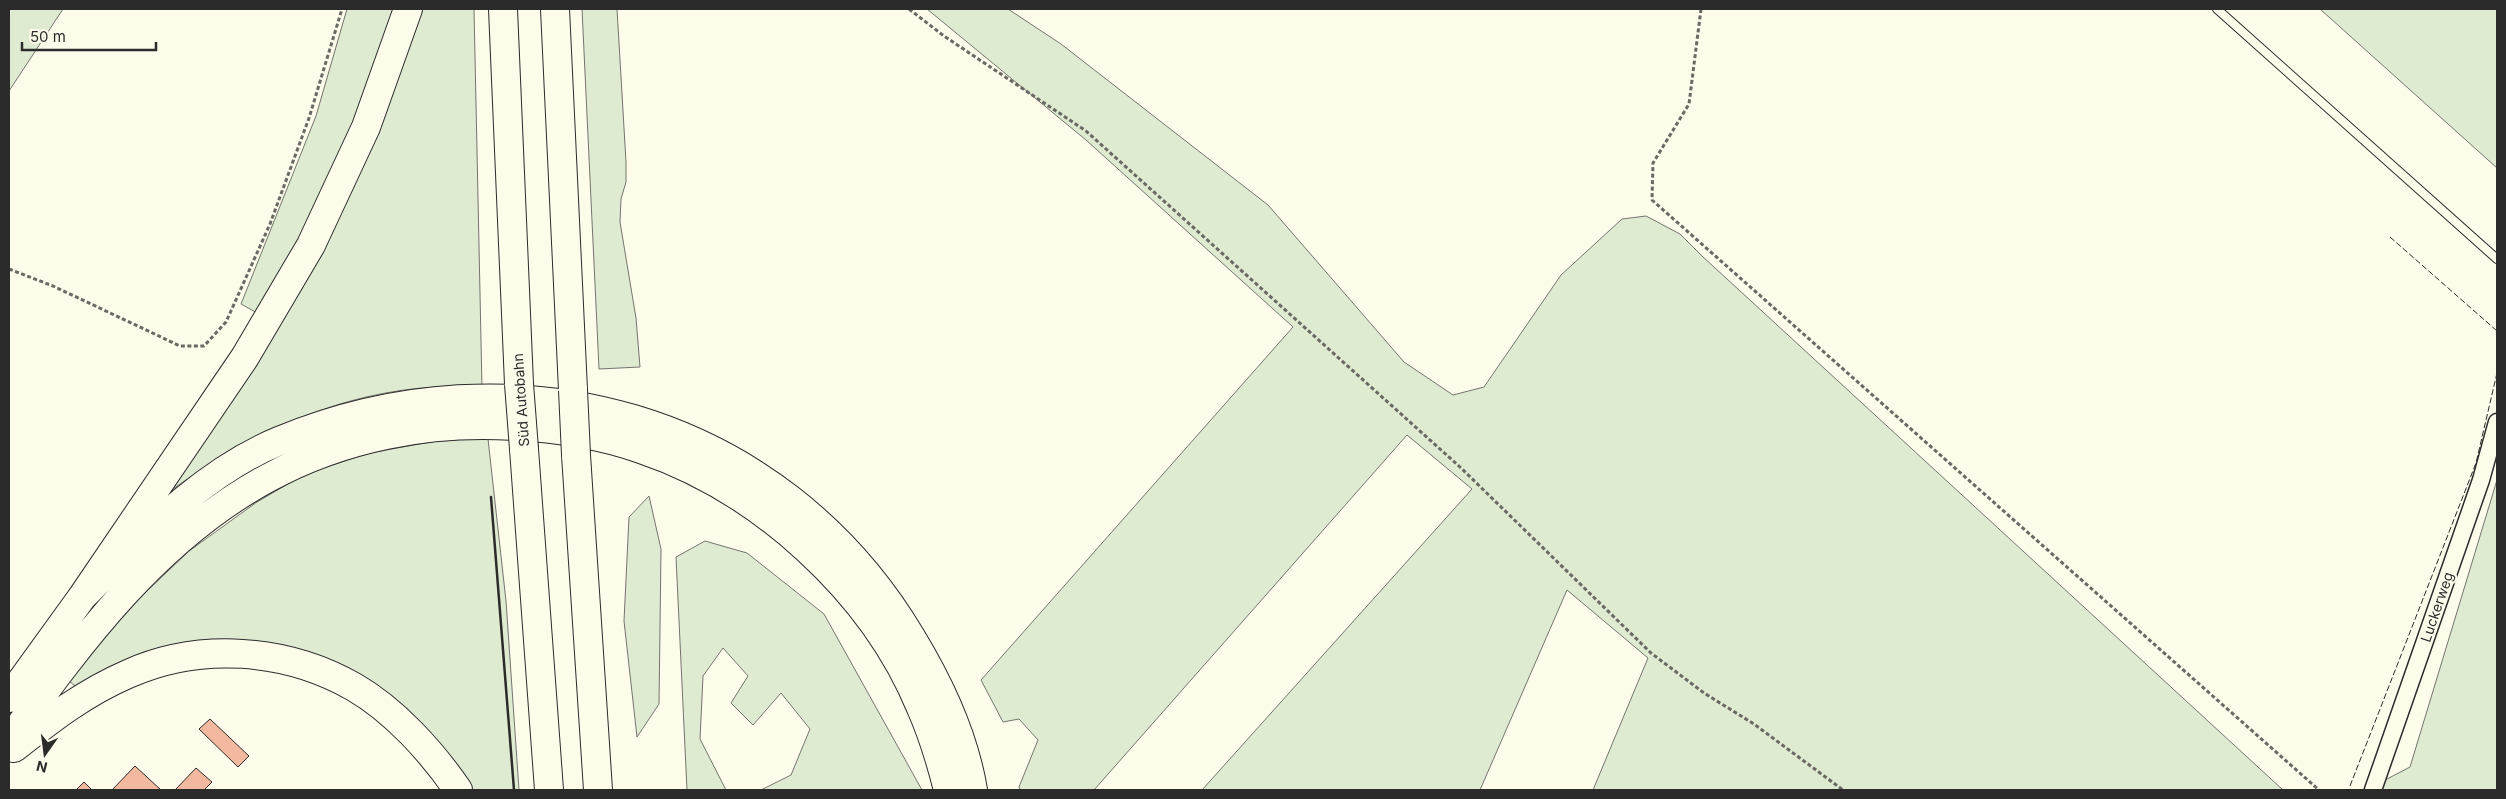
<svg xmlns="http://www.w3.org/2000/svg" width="2506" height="799" viewBox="0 0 2506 799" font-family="Inter,sans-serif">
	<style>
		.green { fill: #deebd1; stroke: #74746e }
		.building { fill: #f2b8a0; stroke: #2b2b2b }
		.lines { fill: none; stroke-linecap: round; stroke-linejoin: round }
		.service-casing { stroke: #2b2b2b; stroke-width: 10 }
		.minor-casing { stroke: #2b2b2b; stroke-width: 19 }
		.motorway-casing { stroke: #2b2b2b; stroke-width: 30 }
		.path { stroke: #6a6964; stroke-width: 3; stroke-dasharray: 4 2.5; stroke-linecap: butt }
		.service { stroke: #fdfbea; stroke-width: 8 }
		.minor { stroke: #fdfbea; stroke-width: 16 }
		.motorway { stroke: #fdfbea; stroke-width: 28 }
		.motorway-bridge-casing { stroke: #2b2b2b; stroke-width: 30; stroke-linecap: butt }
		.motorway-bridge { stroke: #fdfbea; stroke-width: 28 }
		.fence { stroke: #2b2b2b; stroke-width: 1; stroke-dasharray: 6 2.5; stroke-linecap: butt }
		.wall { stroke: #2b2b2b; stroke-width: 2.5 }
		.labels { text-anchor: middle; stroke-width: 4; stroke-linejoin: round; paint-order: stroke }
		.street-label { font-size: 14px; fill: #2b2b2b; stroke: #fdfbea }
	</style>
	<rect width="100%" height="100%" fill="#fdfbea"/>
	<!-- green -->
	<path class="green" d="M9,9H63L9,91Z
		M347,9H393L365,93L325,193L259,314L241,304L316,116Z
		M414,9H474L482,388C467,388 451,386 436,387C339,392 250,434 173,489L235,390Z
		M582,9H617L626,162V182L621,199L620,222L636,318L640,367L599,369Z
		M927,9H1008L1061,44L1268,205L1404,362L1453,395L1484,387L1561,275L1622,219L1646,216L1680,234L1702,256L2283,790H1593L1648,658L1567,590L1480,790H1202L1472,489L1407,435L1094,790H1020L1019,787L1038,740L1019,719L1003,722L981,680L1293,327L1086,140Z
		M2320,9H2497V168Z
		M488,439L506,601L519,790H466L440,749L255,645L76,687L68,680L126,611L189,551L257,502L305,474L369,453L442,440Z
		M2497,480V790H2366L2410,767Z
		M649,496L661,549L659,704L637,737L624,621L629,517Z
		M705,541L747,553L824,614L922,790H761L791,775L810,729L781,693L753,725L731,703L748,676L723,648L703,676L700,739L726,790H687L676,557Z"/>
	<!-- building -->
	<path class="building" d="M210,719L249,756L238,767L199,729Z
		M135,766L161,790H112Z
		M196,768L212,782L204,790H175Z
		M84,782L92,790H76Z"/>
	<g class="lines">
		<!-- service casing -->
		<g class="service-casing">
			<path id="service" d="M2217,9L2497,259"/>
		</g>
		<!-- minor casing -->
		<g class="minor-casing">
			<path id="minor" d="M2373,790L2481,480L2497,422"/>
		</g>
		<!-- motorway casing -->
		<g class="motorway-casing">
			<path id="motorway" d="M503,9L519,384
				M555,9L573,390
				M524,449L549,790
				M576,455L598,790
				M82,597C141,539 201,473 279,441C514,344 778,414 911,637C939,683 964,736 973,790
				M9,698L82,597L245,357L311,245L366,127L408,9
				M9,741C81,640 157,538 268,478C343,437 429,421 513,426C556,428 601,435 641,449C760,489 873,591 921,708C933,735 941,762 948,790
				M14,748C51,719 84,693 128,674C199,642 286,648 354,687C394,710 432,752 458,790"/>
		</g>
		<!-- path -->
		<path class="path" d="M909,9L944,36L1086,131L1460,467L1651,653L1704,693L1754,724L1843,790
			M1701,9L1689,104L1653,163L1652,200L2319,790
			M9,269L53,286L180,346H204L226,322L270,224L309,118L342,9"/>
		<!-- service -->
		<use href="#service" class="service"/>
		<!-- minor -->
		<use href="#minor" class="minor"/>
		<!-- motorway -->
		<use href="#motorway" class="motorway"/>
		<!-- motorway-bridge casing -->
		<g class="motorway-bridge-casing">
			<path id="motorway-bridge" d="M519,384L524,449
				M573,390L576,455"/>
		</g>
		<!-- motorway-bridge -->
		<use href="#motorway-bridge" class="motorway-bridge"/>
		<!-- fence -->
		<path class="fence" d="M2390,237L2497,331
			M2350,786L2476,463L2497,373"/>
		<!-- wall -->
		<path class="wall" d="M491,497L514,790"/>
	</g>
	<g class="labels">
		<!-- street labels -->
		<g class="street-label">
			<text transform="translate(521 400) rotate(-94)" y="5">Süd Autobahn</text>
			<text transform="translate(2437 607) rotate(-71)" y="5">Luckerweg</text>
		</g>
	</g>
	<!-- border -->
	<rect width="2506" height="799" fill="none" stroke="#2b2b2b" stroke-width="20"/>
	<!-- north arrow -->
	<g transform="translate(45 754) rotate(194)" stroke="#fdfbea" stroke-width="4" paint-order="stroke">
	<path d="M0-4L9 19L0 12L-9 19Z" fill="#2b2b2b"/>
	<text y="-8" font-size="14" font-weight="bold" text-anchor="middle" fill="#2b2b2b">N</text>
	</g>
	<!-- scale -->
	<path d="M22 42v8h134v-8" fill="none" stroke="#2b2b2b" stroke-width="2.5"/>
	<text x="30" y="42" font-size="15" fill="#2b2b2b" stroke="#fdfbea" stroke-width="4" paint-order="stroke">50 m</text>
</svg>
